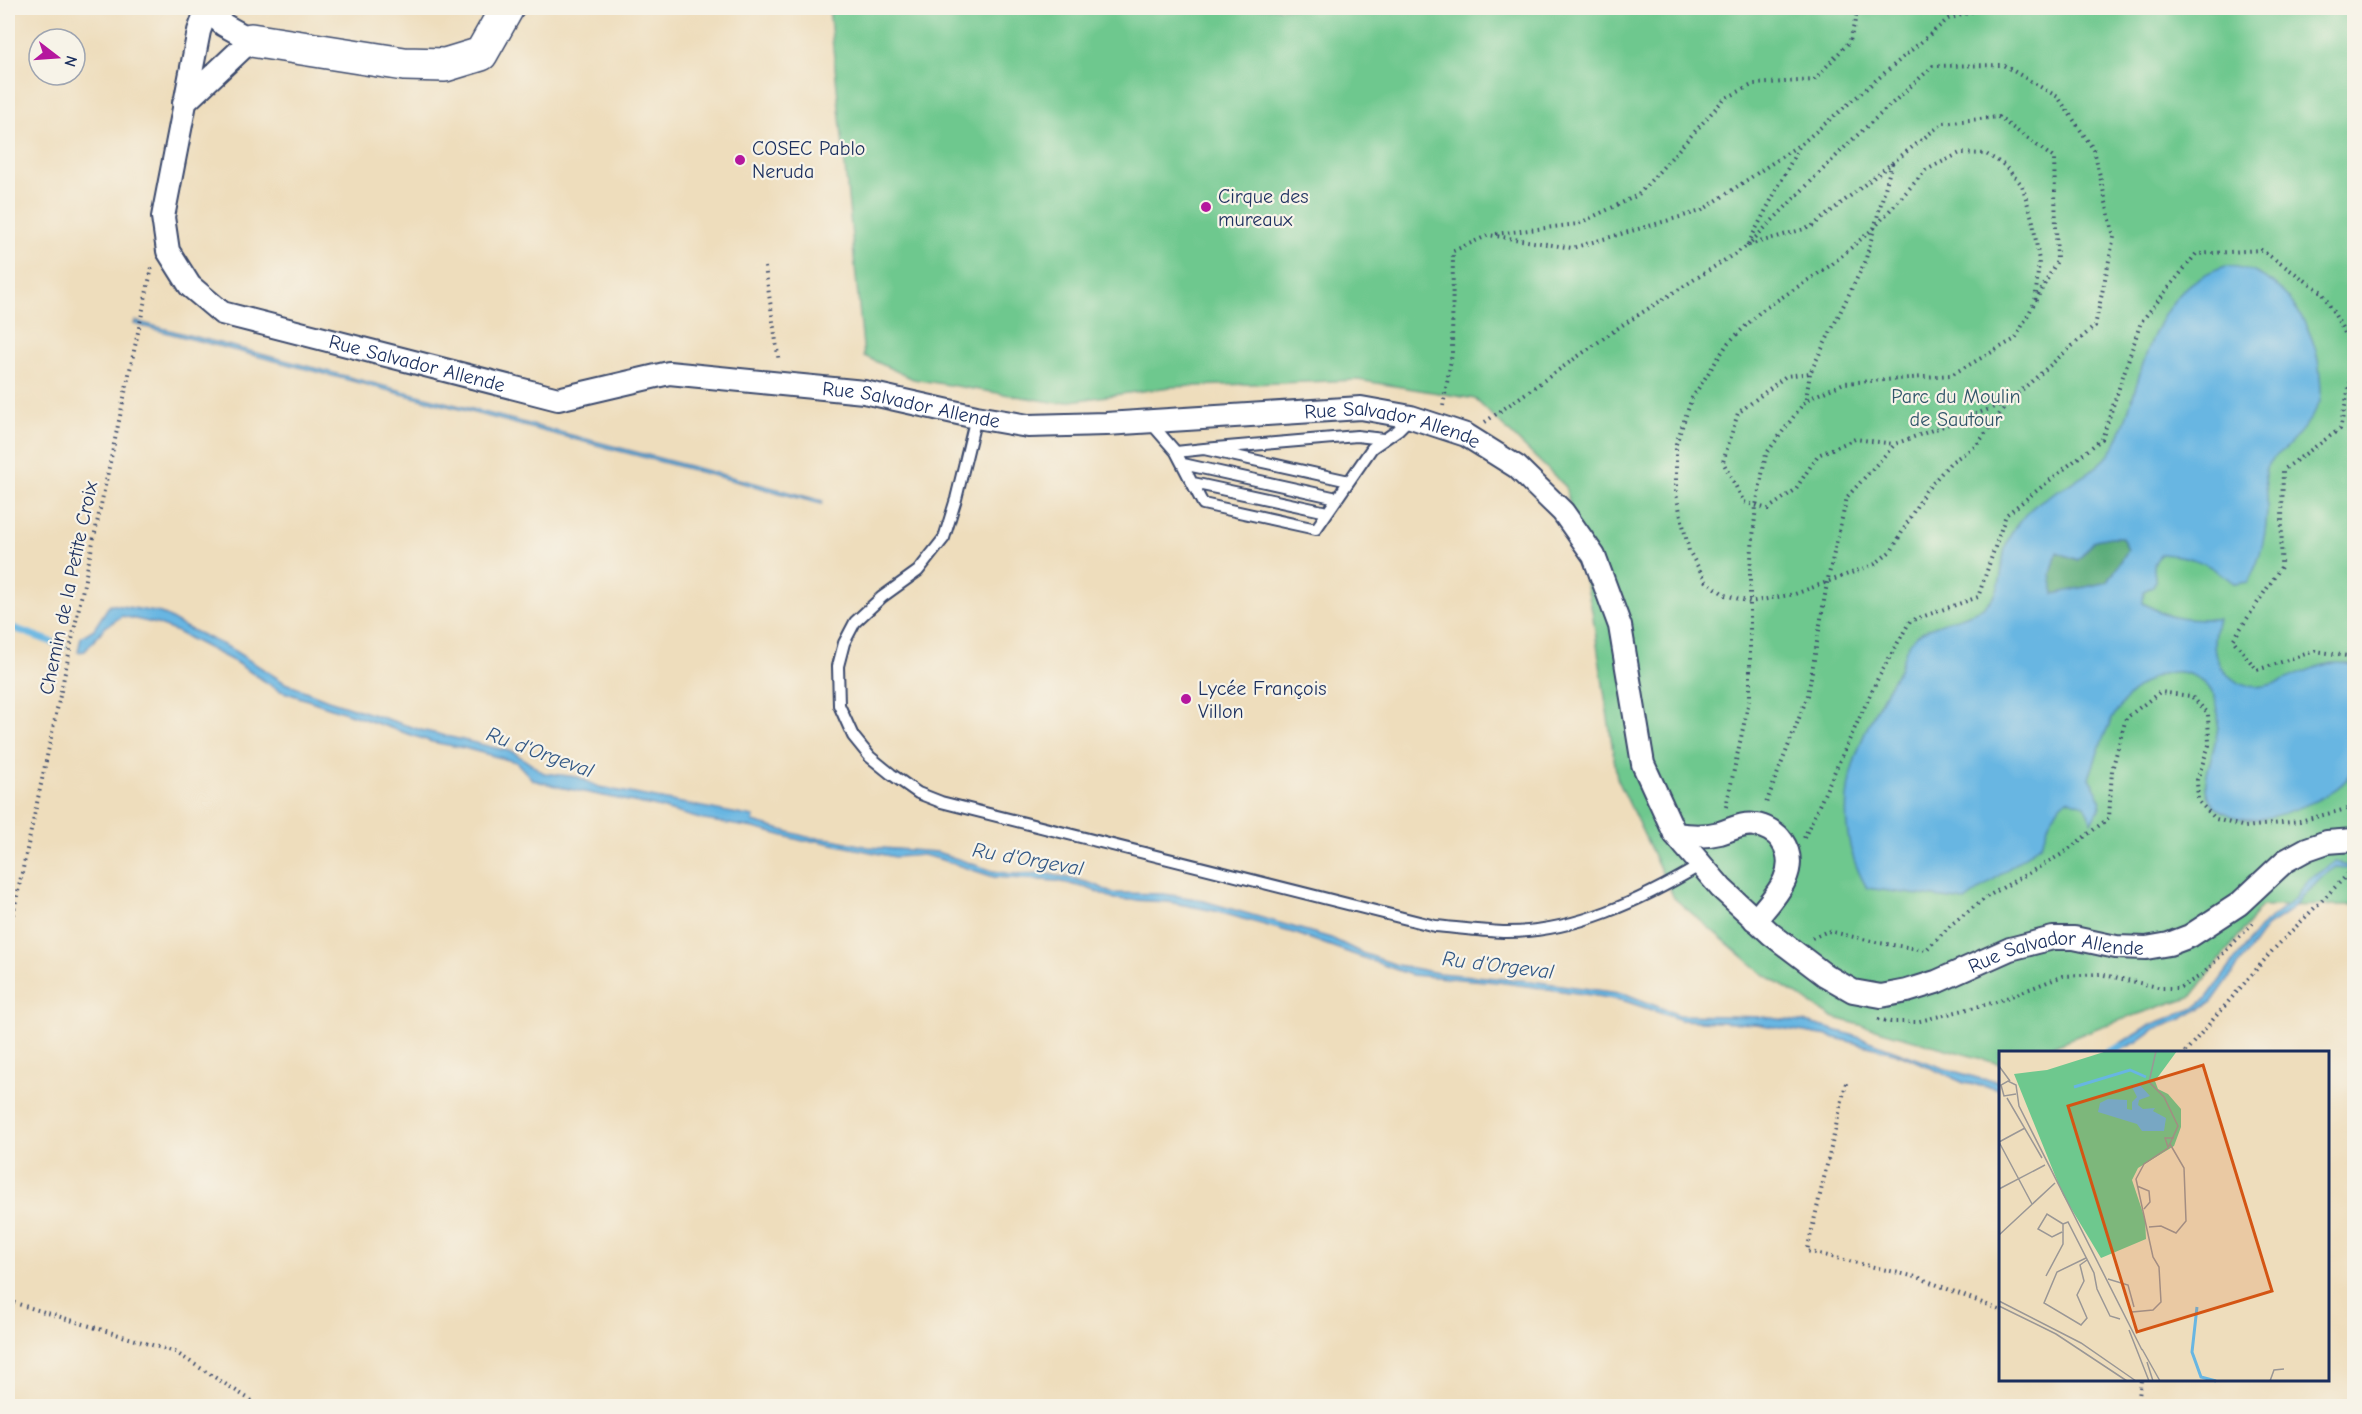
<svg xmlns="http://www.w3.org/2000/svg" width="2362" height="1414" viewBox="0 0 2362 1414" font-family="'Comic Neue',sans-serif">
	<style>
		.green { fill: #6ec88e; stroke: #447c76; stroke-width: 1.5 }
		.forest { fill: #5aac79; stroke: #3a6e6c; stroke-width: 1.5 }
		.water { fill: #68b6e2; stroke: #4272a0; stroke-width: 1.5; fill-rule: evenodd }
		.lines { fill: none; stroke-linecap: round; stroke-linejoin: round }
		.stream { stroke: #68b6e2; stroke-width: 7 }
		.lane-casing { stroke: #3b496c; stroke-width: 14 }
		.street-casing { stroke: #3b496c; stroke-width: 26 }
		.primary-casing { stroke: #3b496c; stroke-width: 36 }
		.path { stroke: #3b496c; stroke-width: 4; stroke-dasharray: 1.5 4.5; stroke-linecap: butt }
		.lane { stroke: #fff; stroke-width: 10 }
		.street { stroke: #fff; stroke-width: 22 }
		.primary { stroke: #fff; stroke-width: 33 }
		.poi-dot { fill: #b5179e; stroke: #f7f3e8; stroke-width: 2 }
		.labels { text-anchor: middle; stroke-width: 4.5; stroke-linejoin: round; paint-order: stroke }
		.poi-label { font-size: 20px; fill: #1b2f5e; stroke: #f7f3e8; text-anchor: start }
		.street-label { font-size: 20px; fill: #1b2f5e; stroke: #f7f3e8 }
		.park-label { font-size: 20px; fill: #30556a; stroke: #f7f3e8 }
		.water-label { font-size: 21px; font-style: italic; fill: #325886; stroke: #f7f3e8 }
		.inset-river { fill: none; stroke: #68b6e2; stroke-width: 3 }
		.inset-road { fill: none; stroke: #9a9796; stroke-width: 1.5 }
		.view { fill: #d45514; fill-opacity: 0.15; stroke: #d45514; stroke-width: 3 }
		.inset-edge { fill: none; stroke: #1b2f5e; stroke-width: 3 }
	</style>
	<rect width="100%" height="100%" fill="#f7f3e8"/>
	<filter id="ink" filterUnits="userSpaceOnUse"><feTurbulence type="fractalNoise" baseFrequency=".0167" numOctaves="2"/><feDisplacementMap in="SourceGraphic" scale="12" xChannelSelector="R" yChannelSelector="G"/><feConvolveMatrix kernelMatrix="1 2 1 2 8 2 1 2 1" color-interpolation-filters="sRGB"/></filter>
	<filter id="wash" filterUnits="userSpaceOnUse"><feTurbulence type="fractalNoise" baseFrequency=".008" numOctaves="4" result="noise"/><feDisplacementMap in="SourceGraphic" scale="24" xChannelSelector="R" yChannelSelector="G"/><feGaussianBlur stdDeviation="1.35" result="paint"/><feColorMatrix in="noise" values="0 0 0 0 0 0 0 0 0 0 0 0 0 0 0 0 0 1.4 0 .05"/><feComposite in="paint" operator="in"/></filter>
	<g filter="url(#wash)">
		<rect width="100%" height="100%" fill="#eeddbc"/>
		<!-- green -->
		<path class="green" d="M829,8H2354V905L2262,906L2192,996L2097,1028L2038,1052H2000V1064L1832,1017L1762,973L1674,898L1617,778L1592,611L1566,487L1475,399L1358,380L1170,387L1058,403L913,379L864,356Z"/>
		<!-- forest -->
		<path class="forest" d="M2109,537H2122L2128,550L2108,582L2053,595L2051,574L2057,552L2078,560L2095,540Z"/>
		<!-- water -->
		<path class="water" d="M2226,266C2280,267 2318,328 2320,377C2321,386 2322,396 2319,404C2311,420 2298,436 2286,448C2278,455 2267,460 2265,472C2264,479 2267,487 2267,494C2268,525 2263,556 2248,582L2235,584C2208,563 2195,556 2161,554C2150,567 2155,567 2155,581L2153,586L2144,591L2143,603C2169,619 2187,619 2218,619C2213,636 2211,657 2224,671C2264,716 2311,648 2354,666C2355,691 2354,715 2354,739C2354,747 2357,759 2354,766C2348,794 2283,816 2258,819C2241,821 2220,814 2210,800C2194,777 2232,731 2213,694C2207,682 2194,674 2180,672C2156,669 2130,691 2117,711C2104,730 2097,756 2089,778C2101,798 2106,800 2092,822L2084,805L2067,799L2060,805L2050,821L2041,844L1965,901L1867,888C1824,814 1855,740 1897,673C1904,662 1904,646 1915,637C1937,619 1971,619 1988,603C2004,588 2000,568 2005,549C2008,538 2013,529 2020,521C2042,491 2082,484 2107,457C2117,446 2123,426 2128,412C2147,354 2159,285 2226,266ZM2110,537H2122L2128,550L2108,582L2054,594L2051,574L2057,552L2078,560L2095,540Z
			M135,321L823,501L822,504L134,324Z
			M110,604L161,613L185,627L230,648L285,683L328,700L421,730L513,752L544,773L578,777L599,787L754,817L753,822L807,837L833,839L868,847L937,852L993,871L1012,874L1043,873L1075,879L1096,885L1111,893L1164,894L1197,899L1331,938L1362,953L1397,965L1438,973L1531,981L1626,994L1679,1015L1763,1017L1809,1023L1852,1035L1943,1068L1981,1079L2000,1081V1089L1964,1083L1902,1055L1828,1036L1756,1024L1681,1020L1625,1001L1591,995L1498,982L1411,975L1297,934L1215,911L1168,902L1115,899L1087,888L1057,881L994,877L939,859L923,855L895,857L818,841H803L754,828L704,820L653,806L559,787L533,780L516,762L464,748L432,742L278,690L235,662L177,632L157,624L122,616L105,627L85,651L78,652L81,637L94,629Z
			M2335,862L2352,866L2351,868L2336,867L2324,875L2289,912L2266,927L2212,1002L2182,1019L2155,1029L2137,1042L2117,1052L2114,1047L2150,1025L2193,1009L2206,999L2259,928L2297,897L2309,879Z"/>
		<g class="lines">
			<!-- stream -->
			<path class="stream" d="M8,626L63,646
				M2108,1052L2122,1046"/>
		</g>
	</g>
	<g filter="url(#ink)">
		<g class="lines">
			<!-- lane casing -->
			<g class="lane-casing">
				<path id="lane" d="M976,417L956,499L944,538L918,571L882,597L855,622L844,643L838,666L839,705L853,736L870,757L891,774L918,793L941,802L1435,926C1457,928 1481,931 1503,932C1574,933 1642,900 1701,865
					M1150,422L1176,452L1203,504L1316,529L1372,448L1398,430L1411,417
					M1204,449L1357,436L1383,439
					M1176,452L1204,449L1349,481
					M1183,464L1337,498
					M1193,483L1327,512"/>
			</g>
			<!-- street casing -->
			<g class="street-casing">
				<g id="street">
					<path id="s1" d="M184,103L251,40L224,25L207,9L199,31L163,217L168,251L190,286L222,313L558,399L669,373L864,392L976,417L1028,426L1106,424L1361,408L1411,417L1466,435L1517,467L1563,512L1594,556L1620,626L1643,764L1675,834L1721,888L1771,934L1825,975L1853,991L1881,996L1907,991L1936,982L2010,949L2053,938H2074L2116,947L2146,948L2169,944L2190,936L2239,904L2285,861L2307,849L2327,842L2354,840"/>
					<path d="M1675,834C1691,836 1704,837 1720,833C1733,829 1742,823 1755,825C1765,826 1777,833 1782,841C1802,870 1774,898 1755,920"/>
				</g>
			</g>
			<!-- primary casing -->
			<g class="primary-casing">
				<path id="primary" d="M251,40L404,64L445,65L481,54L507,8"/>
			</g>
			<!-- path -->
			<path class="path" d="M1496,234L1578,224L1638,195L1724,99L1754,84L1814,80L1850,41L1858,8
				M1749,245L1811,227L1892,163L1865,262L1810,373L1786,376L1738,413L1723,462L1744,502L1768,509L1795,490L1818,455L1855,439L1894,444
				M1747,246L1852,140L1933,66L2003,65L2058,97L2094,150L2114,237L2095,326L2008,402L1895,444L1847,497L1827,583L1808,695L1765,806
				M765,267L779,362
				M2354,364L2340,429L2283,470L2281,567L2233,640L2257,670L2315,651L2354,657
				M1806,399L1810,373
				M2007,404L1976,446L1951,462L1924,493L1892,550L1875,564L1795,594L1750,602L1725,595L1706,581L1689,551L1676,494V444L1692,398L1728,343L1761,311L1831,265L1874,228L1926,170L1960,153L1986,154L2004,165L2022,185L2033,222L2039,261L2035,303
				M1443,406L1452,354L1453,251L1489,235L1572,248L1701,211L1799,145
				M1485,422L1621,326L1747,246L1800,145L1948,19L1984,8
				M1726,807L1750,696V569L1756,506L1766,454L1806,400L1844,383L1951,375L2015,339L2057,261L2054,158L1998,117L1943,123L1892,163
				M1804,838L1877,680L1910,621L1978,597L2006,515L2102,439L2141,322L2196,254L2261,250L2322,292L2354,349
				M8,938L152,267
				M1812,938L1828,931L1880,943L1926,950L1953,923L1988,896L2062,854L2109,818L2112,770L2126,718L2160,692L2191,696L2208,713L2209,745L2197,780L2198,801L2216,819L2245,827L2300,821L2354,807
				M1878,1019L1891,1022H1916L1996,1002L2063,976L2100,974L2162,988H2179L2202,975L2255,921
				M2185,1052L2273,950L2354,868
				M1846,1083L1807,1251L1920,1278L2000,1310
				M8,1301L175,1352L260,1406
				M2138,1406L2141,1380"/>
			<!-- lane -->
			<use href="#lane" class="lane"/>
			<!-- street -->
			<use href="#street" class="street"/>
			<!-- primary -->
			<use href="#primary" class="primary"/>
		</g>
	</g>
	<!-- markers -->
	<g class="poi-dot">
		<circle cx="740" cy="160" r="6"/>
		<circle cx="1206" cy="207" r="6"/>
		<circle cx="1186" cy="699" r="6"/>
	</g>
	<g class="labels">
		<!-- poi labels -->
		<g class="poi-label">
			<text x="752" y="155">COSEC Pablo<tspan x="752" dy="23">Neruda</tspan></text>
			<text x="1218" y="203">Cirque des<tspan x="1218" dy="23">mureaux</tspan></text>
			<text x="1198" y="695">Lycée François<tspan x="1198" dy="23">Villon</tspan></text>
		</g>
		<!-- street labels -->
		<g class="street-label">
			<text dy="7" stroke="none"><textPath href="#s1" startOffset="678">Rue Salvador Allende</textPath></text>
			<text dy="7" stroke="none"><textPath href="#s1" startOffset="1182">Rue Salvador Allende</textPath></text>
			<text dy="7" stroke="none"><textPath href="#s1" startOffset="1668">Rue Salvador Allende</textPath></text>
			<text transform="translate(68 588) rotate(-78)" y="7">Chemin de la Petite Croix</text>
			<text dy="7" stroke="none"><textPath href="#s1" startOffset="2664">Rue Salvador Allende</textPath></text>
		</g>
		<!-- park labels -->
		<g class="park-label">
			<text x="1956" y="403">Parc du Moulin<tspan x="1956" dy="23">de Sautour</tspan></text>
		</g>
		<!-- water labels -->
		<g class="water-label">
			<text transform="translate(540 752) rotate(20)" y="7">Ru d'Orgeval</text>
			<text transform="translate(1028 859) rotate(10)" y="7">Ru d'Orgeval</text>
			<text transform="translate(1498 965) rotate(7)" y="7">Ru d'Orgeval</text>
		</g>
	</g>
	<!-- overview -->
	<g transform="translate(1999 1051)">
		<rect width="330" height="330" fill="#eeddbc"/>
		<path d="M108,0H178L156,30L159,38L169,43L182,58V76L175,95L139,117L133,129L146,168L147,188L102,207L64,144L15,23L48,19Z" fill="#6ec88e"/>
		<path d="M140,33L151,45L140,49L139,54L144,58L156,57L154,60L167,67L165,80H143L138,73L99,61L101,52L109,48L128,49V58L133,59V51L138,46L133,36Z" fill="#68b6e2"/>
		<path class="inset-river" d="M75,36L131,19L147,26M198,256L193,301L202,326L217,330"/>
		<path class="inset-road" d="M0,15L11,30M17,43L5,45L2,34L9,30L17,34L20,55L143,299M8,47L43,107M0,91L33,153M0,91L26,77M169,96L166,87H175M138,135L150,140L151,151L145,158M0,138L46,114M150,176L162,175L177,182L187,170L185,117L171,93M63,181L53,186L39,178L48,163L64,173M0,184L56,132M87,207L58,221L45,252L82,274L88,267L78,244L85,230L81,214L88,209M47,225L64,193V173L69,171L95,222L98,238L111,265L121,268M109,228L129,234L135,256M0,250L82,292L137,330M0,255L57,283L128,330M133,261L154,259L162,251L160,216L154,206L137,128L145,113L169,97L179,75L165,46L150,31L157,0M130,279L150,330M143,298L161,330M148,311L154,330M271,330L275,319L285,318"/>
		<path class="view" d="M204,14L273,240L138,281L69,55Z"/>
		<rect width="330" height="330" class="inset-edge"/>
	</g>
	<!-- margin -->
	<rect width="2362" height="1414" fill="none" stroke="#f7f3e8" stroke-width="30"/>
	<!-- north arrow -->
	<g transform="translate(57 57) rotate(107)"><circle r="28" fill="#f7f3e8" stroke="#9fa5b1" stroke-width="1.5"/>
	<path d="M0-4.5L10 22L0 15L-10 22Z" fill="#b5179e"/>
	<text y="-9" font-size="16" font-weight="bold" text-anchor="middle" fill="#1b2f5e">N</text>
	</g>
</svg>
